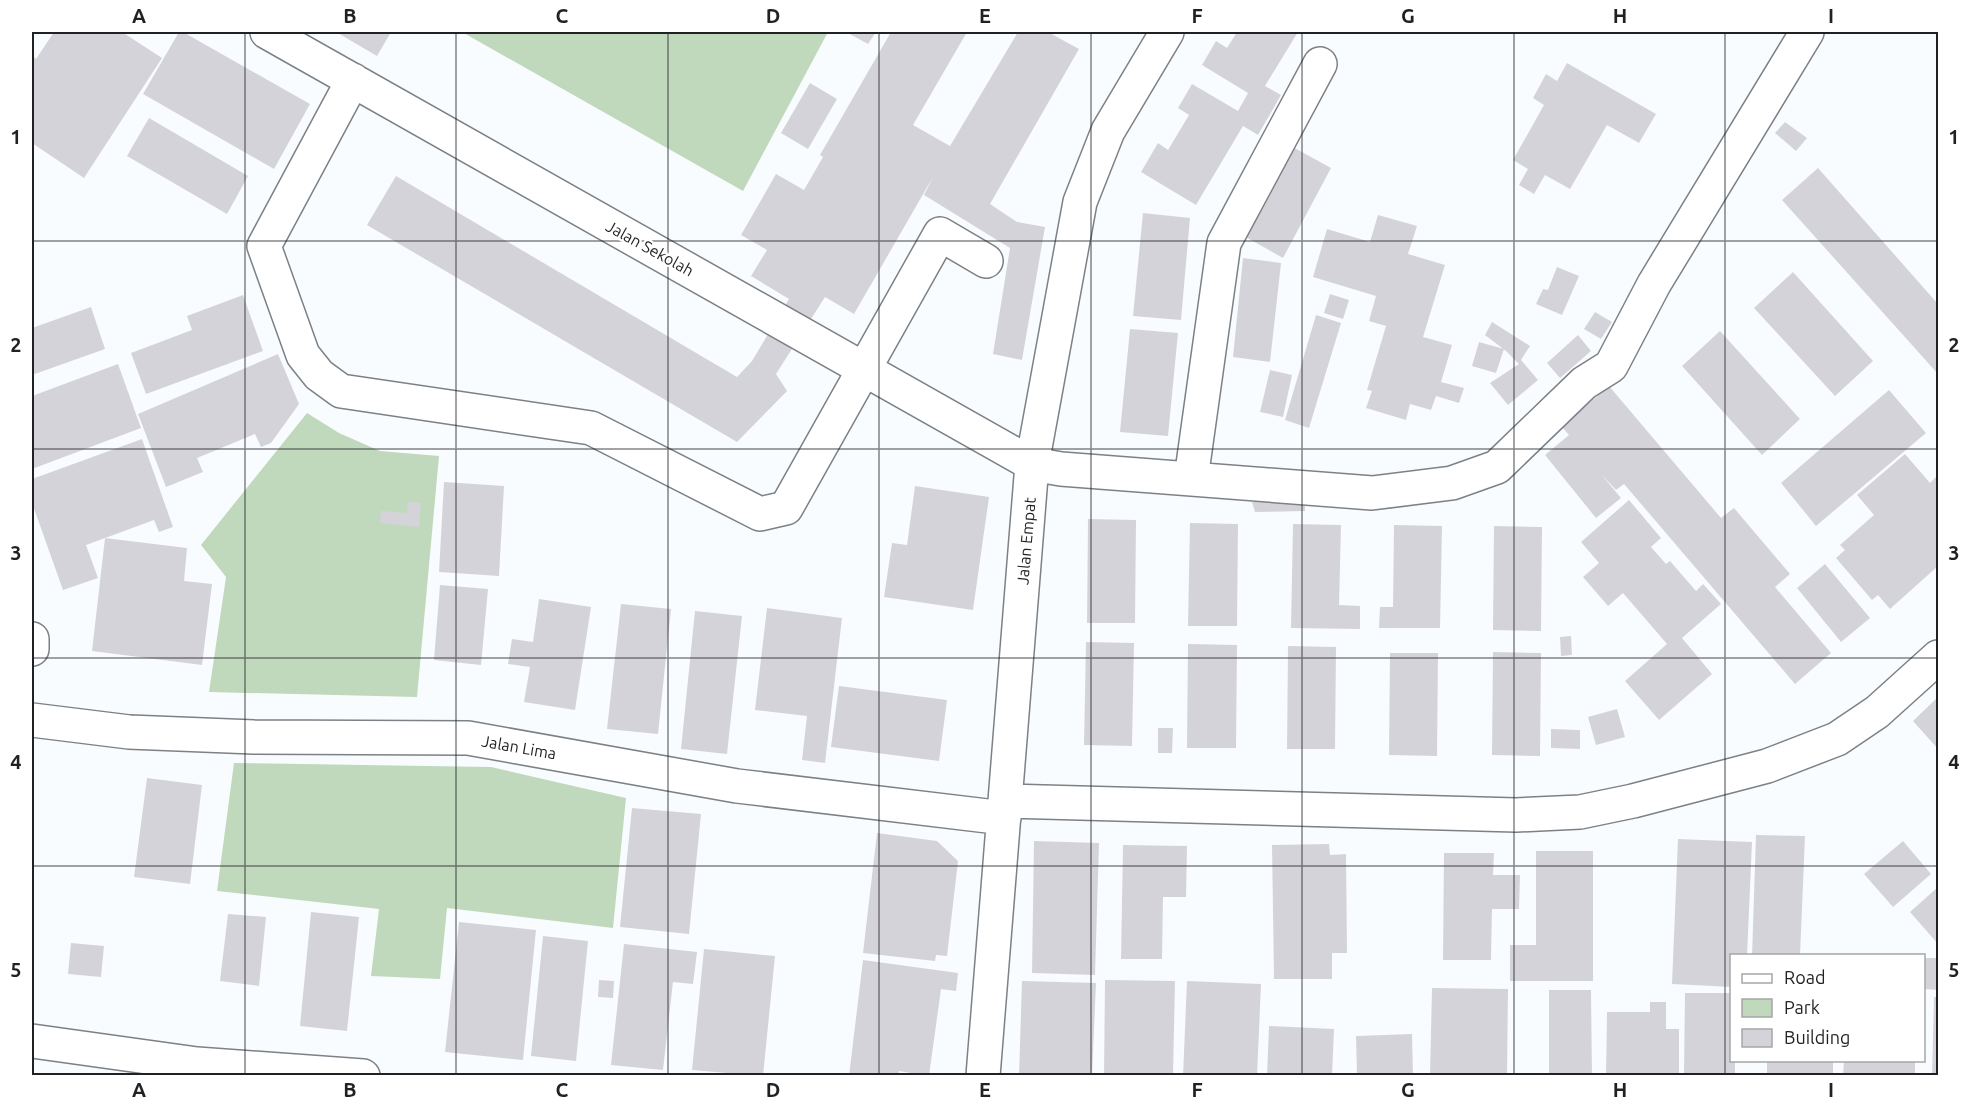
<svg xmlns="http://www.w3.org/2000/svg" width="1970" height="1107" viewBox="0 0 1970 1107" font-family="Ubuntu,sans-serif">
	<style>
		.green { fill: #c0d9bc }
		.building { fill: #d5d3da }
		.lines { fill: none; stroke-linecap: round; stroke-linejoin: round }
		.minor-casing { stroke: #7b8186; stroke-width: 36 }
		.minor { stroke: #fff; stroke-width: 33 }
		.grid { fill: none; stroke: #1f2123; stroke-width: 1.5; stroke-opacity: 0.55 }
		.labels { text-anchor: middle; stroke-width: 4.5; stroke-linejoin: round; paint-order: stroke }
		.street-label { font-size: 16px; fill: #1f2123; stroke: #fff }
		.neatline { fill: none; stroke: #1f2123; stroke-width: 2 }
		.grid-label { font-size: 20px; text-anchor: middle; font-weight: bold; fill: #1f2123 }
	</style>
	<rect width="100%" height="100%" fill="#f9fcfe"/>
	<!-- green -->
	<path class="green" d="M462,32H828L743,191Z
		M307,413L339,433L380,451L439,456L417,697L209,692L226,577L201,545Z
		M234,763L491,767L626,798L613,928L447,908L440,979L371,976L379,909L217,891Z"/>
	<!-- building -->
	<path class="building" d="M54,32H87L91,34L92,32H122L162,58L84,178L32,143V56L36,59Z
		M179,32H183L310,104L274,169L143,94Z
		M336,32H391L377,56Z
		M846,32H876L868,44Z
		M891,32H967L913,125L950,146L1018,32H1048L1079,49L990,204L1017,222L1045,227L1022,360L993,354L1010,248L924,195L933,177L854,314L825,297L776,374L787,391L737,442L367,225L396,176L737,377L752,361L789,299L751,276L767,250L741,235L776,174L804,190L823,157L820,155Z
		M1237,32H1298L1265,86L1281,95L1258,135L1243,126L1196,205L1141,172L1158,143L1168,150L1189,115L1178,108L1192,84L1238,111L1248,93L1202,65L1216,41L1227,48Z
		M1567,63L1656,114L1639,143L1607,125L1570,189L1545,175L1534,194L1519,185L1528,169L1513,160L1544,105L1533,98L1546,74L1557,81Z
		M810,83L837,99L808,149L781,133Z
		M149,118L248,176L227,214L127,156Z
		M1785,122L1807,138L1796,151L1775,133Z
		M1291,146L1331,168L1283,258L1242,235Z
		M1818,168L1938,304V374L1782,200Z
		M1143,213L1190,218L1181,320L1133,316Z
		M1378,215L1417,226L1408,254L1445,265L1423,337L1452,345L1441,382L1464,388L1459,403L1436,396L1431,410L1410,404L1406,420L1366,408L1372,391L1367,390L1386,326L1369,321L1376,296L1313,277L1327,229L1370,242Z
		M1243,258L1281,263L1270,362L1233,357Z
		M1557,267L1579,276L1562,315L1536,304L1543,289L1548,290Z
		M1793,272L1873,361L1835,396L1754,308Z
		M1330,294L1349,300L1343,319L1324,313Z
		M243,295L263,351L146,394L131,353L192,330L187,316Z
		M91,307L105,349L32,375V328Z
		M1595,312L1612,322L1601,339L1584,329Z
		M1316,315L1341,323L1309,428L1285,420Z
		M1492,322L1530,346L1521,360L1538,380L1508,405L1490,383L1519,364L1506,351L1485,335Z
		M1130,329L1178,333L1168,436L1120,432Z
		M1720,331L1800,419L1762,455L1682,366Z
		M1578,335L1591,351L1560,378L1547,363Z
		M1479,342L1504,349L1496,373L1472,366Z
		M278,354L299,404L271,443L261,447L255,434L197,458L203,472L166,487L138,414Z
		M118,364L141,428L32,469V396Z
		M1270,370L1292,375L1283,417L1260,412Z
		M1609,386L1721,518L1734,508L1790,574L1775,587L1831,653L1795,684L1624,484L1616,490L1601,474L1621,498L1596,518L1545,455L1569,435L1562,427Z
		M1889,390L1926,433L1816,526L1781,483Z
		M142,439L173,527L159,532L154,520L86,545L98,578L63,590L32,503V479Z
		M1905,454L1930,483L1938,475V566L1890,609L1878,595L1872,600L1836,558L1845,550L1840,545L1874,515L1857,495Z
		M444,482L504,486L499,576L439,572Z
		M915,486L989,497L973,610L884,597L892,543L907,545Z
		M1305,500V511L1255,512L1252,502Z
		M1629,500L1661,538L1651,547L1666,564L1670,561L1696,591L1703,584L1721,604L1682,638L1712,674L1659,720L1625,681L1667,644L1623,593L1608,606L1583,577L1599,563L1581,542Z
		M408,502L421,503L419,527L380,523L381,511L407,513Z
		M1088,519L1136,520L1135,623H1087Z
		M1190,523L1238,524L1237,626H1188Z
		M1293,524L1341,525L1339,605L1360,606V629L1291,628Z
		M1394,525L1442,526L1440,628H1379L1380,607H1393Z
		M1494,526L1542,527L1541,631L1493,630Z
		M105,538L187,548L184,581L212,584L202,665L92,651Z
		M1825,564L1870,618L1841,642L1797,588Z
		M440,585L488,589L481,665L434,660Z
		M539,599L591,607L575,710L524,702L530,667L508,664L512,639L533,642Z
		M621,604L671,609L658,734L607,729Z
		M767,608L842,618L825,763L802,760L807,716L755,710Z
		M695,611L742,616L727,754L681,749Z
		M1571,636L1572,655L1561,656L1560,637Z
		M1086,642L1134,643L1132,746L1084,745Z
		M1188,644L1237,645L1236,748H1187Z
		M1288,646L1336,647L1335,749H1287Z
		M1493,652L1541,653L1540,756L1492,755Z
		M1390,653H1438L1437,756L1389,755Z
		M839,686L947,700L939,761L831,747Z
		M1938,697V749L1913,721Z
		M1617,709L1625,737L1596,745L1588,717Z
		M1158,728H1173L1172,753H1158Z
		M1551,729L1580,730V749L1551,748Z
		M147,778L202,785L190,884L134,877Z
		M632,808L701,814L689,934L620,927Z
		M877,833L937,841L958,861L947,956L936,955L935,961L863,953Z
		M1756,835L1805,836L1800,956H1752Z
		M1678,839L1752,842L1747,956H1732V987L1672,984Z
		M1034,841L1099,843L1095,975L1032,973Z
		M1903,841L1931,874L1893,907L1864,874Z
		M1329,844L1330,855L1346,854L1347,953H1332V979H1274L1272,845Z
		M1123,845L1187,846L1186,897H1163L1162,959H1121Z
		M1536,851H1593V981H1510V945H1536Z
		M1444,853H1494L1493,875H1520L1519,909H1492L1491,960H1443Z
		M1938,887V944L1910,912Z
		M311,912L359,917L347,1031L300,1026Z
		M228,914L266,917L259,986L220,981Z
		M459,922L536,930L523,1060L445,1052Z
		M543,936L588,941L576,1061L531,1056Z
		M71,943L104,946L101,977L68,974Z
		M624,944L697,952L693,984L673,982L663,1070L611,1065Z
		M704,949L775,956L763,1076L692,1070Z
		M1924,958H1938V990L1924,989Z
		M863,960L958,973L956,991L941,989L929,1076L899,1071L898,1076H849Z
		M599,980L614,981L613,998L598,997Z
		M1105,980L1175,981L1173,1076H1104Z
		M1022,981L1096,983L1092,1076H1019Z
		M1187,981L1261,984L1257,1076H1183Z
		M1432,988L1508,989L1507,1076H1430Z
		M1549,990H1591L1592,1076H1549Z
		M1685,993H1732V1060H1735V1076H1684Z
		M1934,997H1938V1076H1932Z
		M1650,1002H1666V1029H1679V1076H1606L1607,1012H1650Z
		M1269,1026L1334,1029L1332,1076H1267Z
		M1412,1034L1413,1076H1357L1356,1036Z
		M1767,1060H1833V1076H1767Z
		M1844,1060H1915V1076H1843Z"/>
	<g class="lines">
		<!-- minor casing -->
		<g class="minor-casing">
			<path id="minor" d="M267,32L1032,464L1061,469L1372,493L1452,483L1497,467L1584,383L1611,366L1654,284L1807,32
				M353,80L264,246L303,355L319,375L341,391L591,428L760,514L786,508L940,234L986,261
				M1191,479L1224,243L1320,64
				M32,639V649
				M32,720L129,732L254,737L468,738L737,786L1004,818
				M1005,801L1516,815L1580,812L1633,801L1767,766L1837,739L1877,712L1938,657
				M32,1041L197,1064L363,1076
				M983,1076L1032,464L1080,202L1108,131L1167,32"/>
		</g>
		<!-- minor -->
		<use href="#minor" class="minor"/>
	</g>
	<!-- grid -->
	<path class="grid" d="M245,32V1076M456,32V1076M668,32V1076M879,32V1076M1091,32V1076M1302,32V1076M1514,32V1076M1725,32V1076M32,241H1938M32,449H1938M32,658H1938M32,866H1938"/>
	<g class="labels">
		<!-- street labels -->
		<g class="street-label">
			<text transform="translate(650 248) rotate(29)" y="6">Jalan Sekolah</text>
			<text transform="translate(1026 541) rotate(-85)" y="6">Jalan Empat</text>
			<text transform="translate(519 747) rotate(10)" y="6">Jalan Lima</text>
		</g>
	</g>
	<!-- border -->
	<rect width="1970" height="1107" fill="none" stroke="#ffffff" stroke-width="66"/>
	<!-- legend -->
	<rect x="1730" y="954" width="195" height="108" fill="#ffffff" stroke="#a5a6a7" stroke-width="1.5"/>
	<rect x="1742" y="974" width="30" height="9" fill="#ffffff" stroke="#a5a6a7" stroke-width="1.5"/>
	<text x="1784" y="984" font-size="18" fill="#1f2123">Road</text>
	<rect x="1742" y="999" width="30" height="18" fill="#c0d9bc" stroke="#a5a6a7" stroke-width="1.5"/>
	<text x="1784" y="1014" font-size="18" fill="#1f2123">Park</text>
	<rect x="1742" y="1029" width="30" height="18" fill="#d5d3da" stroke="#a5a6a7" stroke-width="1.5"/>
	<text x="1784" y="1044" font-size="18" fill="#1f2123">Building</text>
	<rect x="33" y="33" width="1904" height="1041" class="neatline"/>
	<g class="grid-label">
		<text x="139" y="23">A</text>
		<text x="350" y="23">B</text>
		<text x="562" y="23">C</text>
		<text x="773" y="23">D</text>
		<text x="985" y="23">E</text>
		<text x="1197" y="23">F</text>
		<text x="1408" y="23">G</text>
		<text x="1620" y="23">H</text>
		<text x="1831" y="23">I</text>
		<text x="16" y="144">1</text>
		<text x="1954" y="144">1</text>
		<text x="16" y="352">2</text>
		<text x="1954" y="352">2</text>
		<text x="16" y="560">3</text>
		<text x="1954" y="560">3</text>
		<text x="16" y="769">4</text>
		<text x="1954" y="769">4</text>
		<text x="16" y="977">5</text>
		<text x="1954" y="977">5</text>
		<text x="139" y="1097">A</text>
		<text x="350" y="1097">B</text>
		<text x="562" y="1097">C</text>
		<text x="773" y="1097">D</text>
		<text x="985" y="1097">E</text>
		<text x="1197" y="1097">F</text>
		<text x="1408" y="1097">G</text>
		<text x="1620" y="1097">H</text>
		<text x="1831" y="1097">I</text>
	</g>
</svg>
